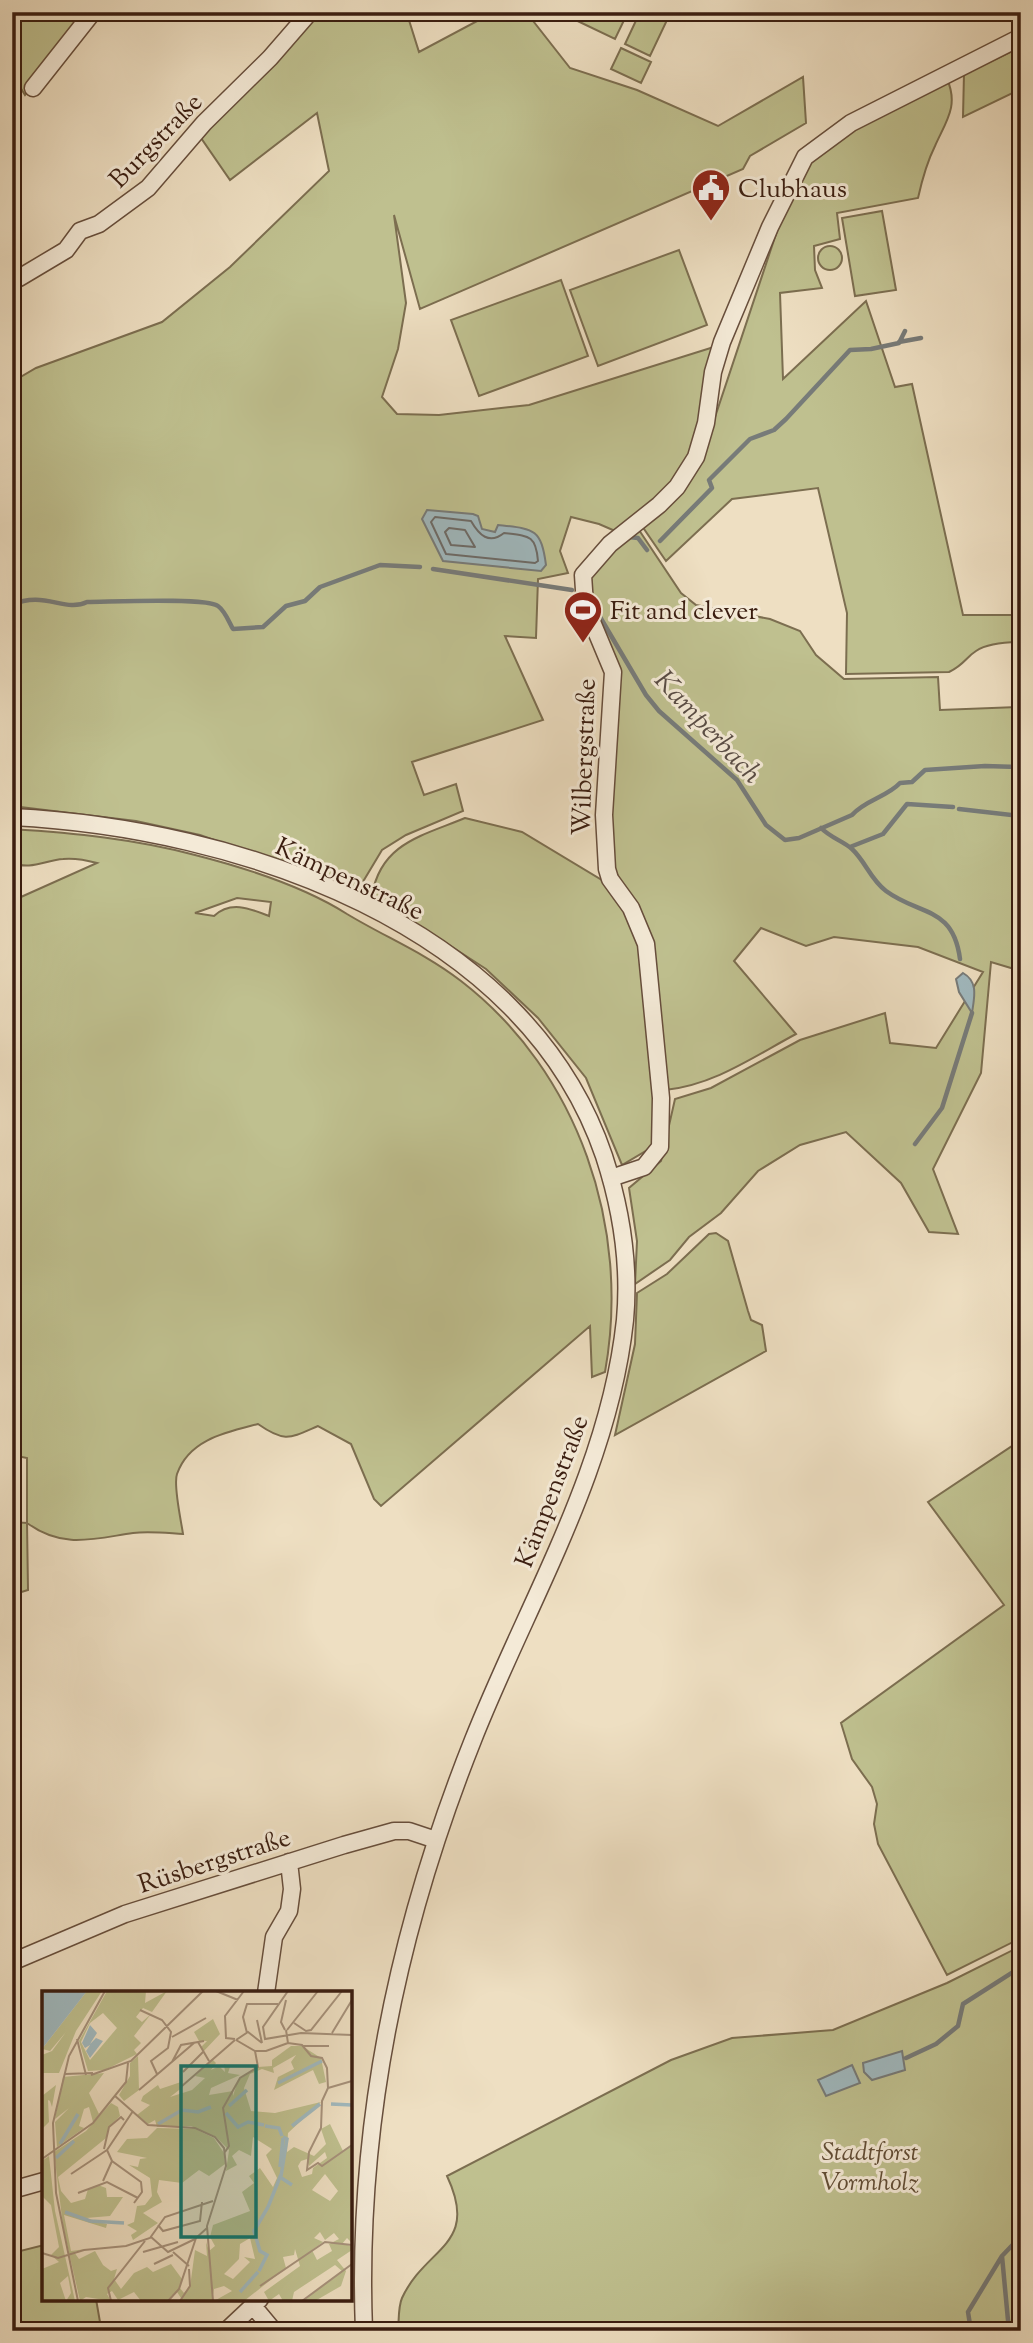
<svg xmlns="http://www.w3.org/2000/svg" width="1033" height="2343" viewBox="0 0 1033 2343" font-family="'Sorts Mill Goudy',serif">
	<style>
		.green { fill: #bfc08f; stroke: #7c6e50; stroke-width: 2; fill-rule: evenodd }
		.water { fill: #a0b9bf; stroke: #777b79; stroke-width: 2 }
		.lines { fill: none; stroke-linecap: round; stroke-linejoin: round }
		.shore { stroke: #6d6b68; stroke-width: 2 }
		.stream { stroke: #777b79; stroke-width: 4.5 }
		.minor-casing { stroke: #674e3c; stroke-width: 19 }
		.minor { stroke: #f4ead7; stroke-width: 16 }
		.labels { text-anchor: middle; stroke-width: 6; stroke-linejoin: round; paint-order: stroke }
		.street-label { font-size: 26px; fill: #3a1d10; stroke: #f4ead7 }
		.poi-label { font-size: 26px; fill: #3a1d10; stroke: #f4ead7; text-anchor: start }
		.park-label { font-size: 26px; font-style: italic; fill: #624e36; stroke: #f4ead7 }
		.water-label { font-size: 28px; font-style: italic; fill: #594c45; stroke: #f4ead7 }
		.inset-river { fill: none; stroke: #a0b9bf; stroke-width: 3.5 }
		.inset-road { fill: none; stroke: #a6917b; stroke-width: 2 }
		.view { fill: #0f766e; fill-opacity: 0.15; stroke: #0f766e; stroke-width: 3.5 }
		.inset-edge { fill: none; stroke: #3a1d10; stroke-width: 3.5 }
	</style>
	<rect width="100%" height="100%" fill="#eedfc2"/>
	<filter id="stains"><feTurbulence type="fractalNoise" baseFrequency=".00286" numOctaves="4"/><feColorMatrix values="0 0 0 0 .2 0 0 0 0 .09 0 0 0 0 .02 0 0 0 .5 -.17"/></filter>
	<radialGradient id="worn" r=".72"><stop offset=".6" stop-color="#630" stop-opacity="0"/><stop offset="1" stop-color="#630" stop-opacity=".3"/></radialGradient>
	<!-- green -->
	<path class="green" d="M12,12H88L25,95L12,74Z
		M313,12H413L408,17L419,52L494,12H526L570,68L637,90L718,126L803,77L806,123L750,156L743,169L420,309L394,215L406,303L398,349L382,397L397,414L439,415L529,405L717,346L693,455L675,484L622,534L599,524L571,517L560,551L568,573L538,579L536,638L505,636L543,720L412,762L424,795L456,784L463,811L406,835L382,850L358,890L200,835L136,821L12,806V382L36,368L162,322L230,267L329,171L317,113L230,180L199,135Z
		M567,12H628L615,39L565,15Z
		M640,12H656L668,18L650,56L625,44Z
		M1021,47V89L963,117L964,74Z
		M621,48L651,62L641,83L611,69Z
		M947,79C959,106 946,121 935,146C927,162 922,180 918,198L837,213L840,239L814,246L815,270L822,288L780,293L783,379L866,301L895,387L912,384L963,615H1021V642C1007,642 988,643 976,651C965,658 965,664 949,672L846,674L847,613L818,488L732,499L666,561L642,526L709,435L777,231L808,160L833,141Z
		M882,211L896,290L855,296L842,218Z
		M818 258a12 12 0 1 1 24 0a12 12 0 1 1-24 0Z
		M679,250L707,325L598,366L570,290Z
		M561,280L588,356L479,396L451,320Z
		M637,527L681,593L696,605L770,619L800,631L816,655L844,679L938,677L940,710L1021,707V971L991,962L981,1073L933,1169L958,1234L929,1232L901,1183L846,1132L800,1145L758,1171L721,1213L689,1237L670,1260L635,1284L637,1241L629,1188L661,1161L675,1099L711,1088L800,1040L885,1013L890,1043L936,1048L983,972L918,947L834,937L806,946L761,928L734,961L796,1034C753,1057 714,1085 665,1090L656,1010L625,890L613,866L609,842L620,677L584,584L586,576Z
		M465,818L522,832L610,885L640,942L659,1128L654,1146L622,1165L586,1078L538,1018L486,969L372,895C381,843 422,836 465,818Z
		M12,829C74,833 135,839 195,855C246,868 303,886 347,914C385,937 425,953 461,981C579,1072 631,1228 605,1372L592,1377L590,1326L381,1506L374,1499L351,1444L318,1426C290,1438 285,1443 258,1424C227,1432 189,1439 177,1474C173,1485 181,1520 183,1534C166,1533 149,1531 133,1533C92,1539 63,1549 27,1523L28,1590L12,1595V1522L27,1523V1458L12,1455V901L97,863C86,860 74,858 63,859C46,860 29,871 12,862ZM237,898L271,902L269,916C251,909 231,900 214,916L195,913Z
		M716,1233L728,1241L748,1311L751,1320L762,1325L766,1351L615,1435L635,1344L637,1293L667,1274L709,1234Z
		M1021,1440V1938L947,1975L878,1844L874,1824L877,1804L872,1787L852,1759L841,1723L1004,1605L928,1502Z
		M1021,1946V2331H398C399,2321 398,2307 402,2298C426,2246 480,2246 447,2176L671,2060L732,2038L833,2030L947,1983Z
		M44,2245V2299H96L100,2322C72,2330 41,2336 12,2326V2260L16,2252Z"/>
	<!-- water -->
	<path class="water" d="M427,510L473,514L478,516L482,529L495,532L498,525C534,529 541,528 546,565L541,571L443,561L422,519Z
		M963,973C979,982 974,998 972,1013L959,992L956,979Z
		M902,2051L905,2070L872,2080L864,2072L863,2063Z
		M852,2065L860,2083L826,2096L818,2080Z"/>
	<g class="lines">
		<!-- shore -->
		<path class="shore" d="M435,517L471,521C479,535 489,545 504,533C529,536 536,535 538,561L535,563L446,554L431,522Z
			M449,528L465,530L475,547L451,545L445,532Z"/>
		<!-- stream -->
		<path class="stream" d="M1019,299H1021
			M899,342L921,338
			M629,537L638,538L647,550
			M660,541L712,488L709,480L750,439L774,430L786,419L850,350L871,349L899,343L905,331
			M433,569L572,590
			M590,600L646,695L659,711L737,780L766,825L785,840L799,838L852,815C865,800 887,797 900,783L912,782L925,770L985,766L1021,767
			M12,605C44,590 65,613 87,602C109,602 206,597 218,606C225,611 229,622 233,629L263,627L286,606L305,601L320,587L380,565L420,567
			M959,809L1021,816
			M821,828C831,838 843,841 852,849C866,862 870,879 886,891C920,916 953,906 960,959
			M850,847L883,834L907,804L953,807
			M915,1144L942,1108L972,1013
			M906,2058L936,2044L958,2026L963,2004L1021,1967
			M971,2331L968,2312L1002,2256
			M1009,2331L1002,2256L1021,2236"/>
		<!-- minor casing -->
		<g class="minor-casing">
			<path id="minor" d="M33,88L93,12
				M19,278L66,250L80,231L99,224L148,188L204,123L270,58L310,12
				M12,817C236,828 525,923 604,1156C621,1208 630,1265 625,1320C609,1471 528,1601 473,1740C398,1928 356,2128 364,2331
				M611,1178L644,1167L660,1147L661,1098L646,944L631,908L610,879L607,869L604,815L613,672L585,605L583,575L610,544L659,505L677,487L696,457L706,423L713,372L722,342L770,227L805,157L851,123L1021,37
				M12,1962L125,1914L344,1845L394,1831H409L436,1840
				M266,1993L274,1937L289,1911L292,1889L289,1862
				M12,2190L44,2181
				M254,2307L274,2331
				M226,2331L260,2299"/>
		</g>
		<!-- minor -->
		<use href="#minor" class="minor"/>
	</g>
	<!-- icons -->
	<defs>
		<g id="civic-pin" transform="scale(2.0125)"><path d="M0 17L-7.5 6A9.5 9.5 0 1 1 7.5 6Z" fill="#8f2418" stroke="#f4ead7"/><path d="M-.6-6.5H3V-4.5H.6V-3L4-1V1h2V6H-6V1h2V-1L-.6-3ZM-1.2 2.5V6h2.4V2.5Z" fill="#fff"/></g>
		<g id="stadium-pin" transform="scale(2.0125)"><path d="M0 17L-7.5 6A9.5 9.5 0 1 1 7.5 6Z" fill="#8f2418" stroke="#f4ead7"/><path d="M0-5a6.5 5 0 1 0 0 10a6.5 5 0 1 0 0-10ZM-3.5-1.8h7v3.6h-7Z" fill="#fff"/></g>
	</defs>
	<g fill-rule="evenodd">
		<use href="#civic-pin" x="711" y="188"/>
		<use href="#stadium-pin" x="583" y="610"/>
	</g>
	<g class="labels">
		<!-- street labels -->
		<g class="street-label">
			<text transform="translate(155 140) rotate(-46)" y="9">Burgstraße</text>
			<text transform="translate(583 757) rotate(-88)" y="9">Wilbergstraße</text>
			<text transform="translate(350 878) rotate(25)" y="9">Kämpenstraße</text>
			<text transform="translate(551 1491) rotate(-69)" y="9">Kämpenstraße</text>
			<text transform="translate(214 1860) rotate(-18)" y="9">Rüsbergstraße</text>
		</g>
		<!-- poi labels -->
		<g class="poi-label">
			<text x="738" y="197">Clubhaus</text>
			<text x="610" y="619">Fit and clever</text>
		</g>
		<!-- park labels -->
		<g class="park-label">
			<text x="870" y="2160">Stadtforst<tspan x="870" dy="30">Vormholz</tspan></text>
		</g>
		<!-- water labels -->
		<g class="water-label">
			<text transform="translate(709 726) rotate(47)" y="10">Kamperbach</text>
		</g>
	</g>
	<!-- overview -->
	<g transform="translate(42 1991)">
		<rect width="310" height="310" fill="#eedfc2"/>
		<path d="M45,0H60L34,40L17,82H0V64L10,60L24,41L8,60L0,58ZM65,0H104L103,12L125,0L110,21L101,17L94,26L100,31L109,23L92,45L99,52L92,59L95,63L63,79L46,80L37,50ZM61,22L75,37L48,69L39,51L48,32ZM171,28L178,43L161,61L159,56L165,50H157L152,41ZM249,55H260L279,67L284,91L277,93L271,79L232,99L236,86L252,78L249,71L254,64L231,77L232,82L220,78L208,83L202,97L209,120L233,122L279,111L246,142L245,161L252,156L272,165L284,153L279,138L288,133L301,160L310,154V252L305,247L300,253L310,255V259L295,269L304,280L299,295L273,310H261L300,280L293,274L252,301L250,310H241L237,303L227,310L222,301L258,275L253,258L252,264L241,266L244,277L202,310H172L190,300L182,295L172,298L170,310H141L135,301L125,310H99L92,301L76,309L70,300L65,303L69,310L44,306L38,310L21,235L12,161L44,140L69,112L76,116L78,125L67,136L64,147L16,186L19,200L29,212L43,208L46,198L56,194L64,197L65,206H81L68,225L44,227L65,233L64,237L22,224L29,260L44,258L32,261L37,268L53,260L61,274L69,280L75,278L72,288L79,298L92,282L105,276L111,281L129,273L140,288L137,296L142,302L148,296L153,259L165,265L164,251L167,260L173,255L168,246L171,234L208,220L200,201L212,192L207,185L218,177L231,196L235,187L224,164L230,158L211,146L209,165L197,159L190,165L195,174L184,180L187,159L174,146L149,135L115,136L113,129L106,133L95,124L108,114L99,110L101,105L116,94L118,98L139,91L141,96L128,106L150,99L163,87L153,85L170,68L174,72L169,79L177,75L183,81L182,73L188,76L186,82L198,84L169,97L167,104L191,100V105L196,89L216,76L230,75V69ZM283,161L285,167L271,177L270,183L260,186L256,175L259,170L265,168L267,175ZM283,183L296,200L288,210L270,199ZM278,241L283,249L292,242L297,248L287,253L290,260L275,269L270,259L281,251L272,247ZM208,247L213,268L202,266L208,271L191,288L182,283L197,268L198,253ZM96,65L97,99L82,110L77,104L88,85V72ZM62,82L47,102L57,123L51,131L47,116L42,118L37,135L42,137L15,156L13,131L27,117L13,128L21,86ZM14,94L10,116L8,110L6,109L7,131L0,138V105ZM115,137L153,138L172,147L182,162L183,173L167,185L157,179L140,192L117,189L115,201L120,211L101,222L116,232L91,249L89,244L95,240L85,234L92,231L95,215L103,214L110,205L108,187L87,174L96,176L98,168L105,167L75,161L85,148L105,147ZM7,165L13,220L33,310H24L29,302L26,285L18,292L24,310H0V278L17,271L9,264L17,256L9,214L0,205V170Z" fill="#bfc08f" fill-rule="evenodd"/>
		<path d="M0,0H45L0,58ZM48,34L55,42L48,53L54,47L61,50L48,67L44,60L48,54L43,57L40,52Z" fill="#a0b9bf"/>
		<path class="inset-river" d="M236,92L280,70M289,113L310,114M187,115L205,99M184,122L196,136L206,131L222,134M116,133L140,119L156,121L169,116M223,135L237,137L240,145M250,135L278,113M18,153L36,123M14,167L32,150M238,176L241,147M239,185L245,148L241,146M226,216L238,186L250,194M23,221L48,230L82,232M217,280L225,264L218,260L212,240L226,216M198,301L216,281"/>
		<path class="inset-road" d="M174,0L196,9M246,0L221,36L223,48L259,42L310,44M98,19L120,29L129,41L126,57L109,70L115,83M215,29L220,52M252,32L264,40L269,39L300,0M243,39L239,31L244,9M245,39L276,0M205,42L201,26L205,13H236M290,42L310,9M130,46L164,27M35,48L44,84M193,48L184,47L183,25L202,0M194,49L213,60H224L246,52L244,39M194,49L206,41L220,52M156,51L167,70M246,52L260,54L269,65L280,67L285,77L286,97L280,110L279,137L267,161L265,179L276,172L280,175L310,154M260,55H287M130,71L139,54L162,50M141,81L161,61M23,83L51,82M49,84L89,70L161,0M140,95L193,49M286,97L310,90M97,99L152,52M73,105L106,134L153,137L173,146L182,157L184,175L165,235L171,310M91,120L65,159L70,170L99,191L100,201L92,212M62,158L67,136L79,126L82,129M183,161L187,155L181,117L198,87L216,76L213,60M0,168L51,132L84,91L86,72M29,183L65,159M61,190L70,170M36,202L65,191L96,207M116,234L121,240L158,230L160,211M109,246L126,261L153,248M101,261L136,251M131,261L147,275M0,262L16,267L42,259L84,255L108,247L123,226L171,210M112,273L131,264M218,295L283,251L310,254M36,310L14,202L11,132L27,65L63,0M69,310L66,297L103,250M126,310L137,298L154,247L165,237M138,310L148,295L147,278M260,310L310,273"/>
		<path class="view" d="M139,75H214V246H139Z"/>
		<rect width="310" height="310" class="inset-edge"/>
	</g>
	<!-- margin -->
	<rect width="1033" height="2343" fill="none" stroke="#eedfc2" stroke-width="42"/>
	<rect x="14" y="14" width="1005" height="2315" fill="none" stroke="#3a1d10" stroke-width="3.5"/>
	<rect x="21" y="21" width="991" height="2301" fill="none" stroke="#3a1d10" stroke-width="2"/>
	<rect width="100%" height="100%" filter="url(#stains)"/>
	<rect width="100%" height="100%" fill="url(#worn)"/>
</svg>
